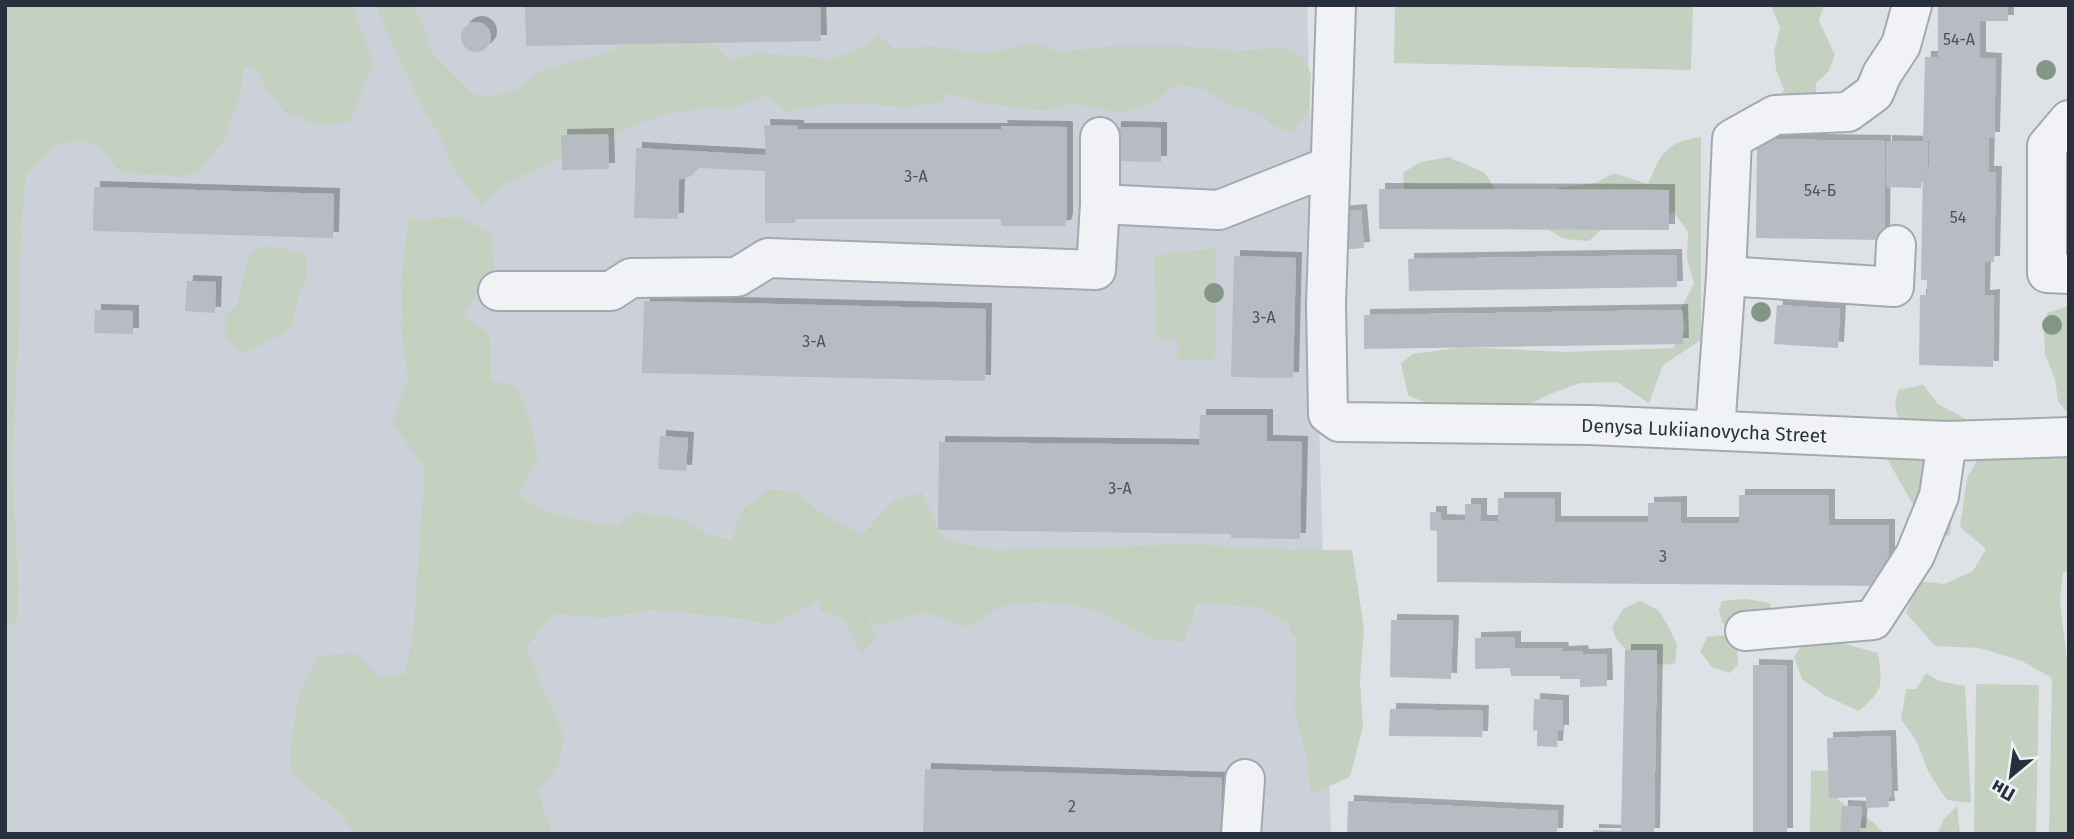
<svg xmlns="http://www.w3.org/2000/svg" width="2074" height="839" viewBox="0 0 2074 839" font-family="'Fira Sans',sans-serif">
	<style>
		.built { fill: #ccd1d9 }
		.green { fill: #c4d1c0 }
		.building { fill: #b6bbc4; filter: url(#shadow) }
		.lines { fill: none; stroke-linecap: round; stroke-linejoin: round }
		.minor-casing { stroke: #a4a9b1; stroke-width: 42 }
		.minor { stroke: #f1f2f6; stroke-width: 38 }
		.tree { fill: #859686 }
		.labels { text-anchor: middle; stroke-width: 5; stroke-linejoin: round; paint-order: stroke }
		.number-label { font-size: 16px; fill: #4c535f }
		.street-label { font-size: 19px; fill: #28303d; stroke: #edf1f5 }
	</style>
	<defs>
		<filter id="shadow"><feDropShadow dx="6" dy="-6" stdDeviation="0" flood-color="#0004"/></filter>
	</defs>
	<rect width="100%" height="100%" fill="#dee2e7"/>
	<!-- built -->
	<path class="built" d="M5,5H1307L1331,834H5Z"/>
	<!-- green -->
	<path class="green" d="M5,5H352L374,64L350,121L321,126L286,113L266,90L258,72L244,66L240,97L223,141L197,173L177,176L122,173L96,145L79,140L52,147L26,176L21,226L19,324L12,462L18,579L17,620L5,630Z
		M375,5H414L434,55L473,94L492,97L520,88L535,75L557,65L609,52L627,41L677,47L702,36L731,61L754,53L834,59L866,45L879,35L893,48L931,46L982,54L1036,42L1058,52L1113,46H1184L1239,51L1283,47L1304,58L1311,75L1309,108L1292,133L1271,125L1261,115L1232,106L1205,90L1176,84L1158,101L1124,113L1071,104L1044,111L983,103L947,93L941,103L906,107L850,103L820,105L788,112L765,95L731,110L709,108L668,113L631,127L506,183L481,205L454,170L439,134L419,102Z
		M1395,5H1693L1691,70L1394,63Z
		M1771,5H1824L1819,21L1835,55L1829,71L1816,83V117L1772,110L1784,89L1776,70L1774,52L1780,28Z
		M1701,137V340L1663,365L1649,403L1617,382L1580,383L1550,394L1516,411L1439,409L1408,395L1401,363L1413,354L1463,347L1564,352L1673,348L1686,328L1681,309L1694,283L1687,259L1688,232L1673,211L1661,225L1601,230L1589,241L1564,239L1542,226L1539,206L1559,188L1595,183L1614,173L1648,184C1661,153 1666,142 1701,137Z
		M1449,157L1485,173L1504,203L1405,207L1403,173L1420,162Z
		M460,217L492,235L494,268L464,316L490,334L491,380L517,387L531,423L538,460L518,495C547,516 580,521 614,526L637,512L683,520L710,535L731,540L742,510L767,489L797,492L822,514L862,535L892,501L922,492L943,540L996,550L1190,544L1291,550H1352L1364,629L1360,681L1363,727L1350,777L1311,794L1306,752L1295,714L1296,637L1292,635L1289,624L1258,607L1197,603L1184,642L1154,639L1095,610L1066,603L1039,602L1003,606L967,627L925,612L879,625L868,619L876,638L861,655L844,620L821,611L818,596L811,605L771,625L745,619L653,610L602,618L556,614L545,624L526,648L564,736L559,764L538,792L552,834H354L341,814L291,773L290,748L299,696L317,656L355,653L380,677L404,674L413,634L425,470L392,422L408,380L402,335L401,283L408,219Z
		M263,246L286,248L306,254L307,276L299,294L291,326L282,334L242,354L225,335V315L237,305L248,256Z
		M1216,248L1215,360H1177V338H1156L1154,255Z
		M2069,306V415L2058,401L2055,379L2045,355L2044,332L2047,313Z
		M1923,385L1938,404L1966,419L1980,433L1978,445L1956,470L1950,535L1940,538L1912,503L1885,455L1900,433L1895,403L1898,390Z
		M2069,449V571L2063,572L2060,601L2067,660L2068,834H2049L2052,678L2022,661L1980,648L1935,646L1906,613L1918,581L1944,584L1973,571L1986,549L1960,527L1967,478L1981,453Z
		M1746,599L1769,603L1777,621L1732,635L1722,622L1719,610L1722,601Z
		M1640,601L1658,610L1667,624L1677,644L1675,663C1651,670 1618,652 1612,628L1623,609Z
		M1725,635L1737,646L1738,665L1730,673L1712,667L1700,652L1707,637Z
		M1827,639L1878,653C1882,687 1885,687 1859,711L1826,696L1802,679L1794,657L1804,641Z
		M1926,673L1939,681L1965,686L1971,803L1947,800L1928,771L1917,742L1901,719L1906,689H1916Z
		M1976,684L2039,685L2036,834H1974Z
		M1811,770L1837,772L1838,800L1874,823L1884,834H1810Z
		M1957,806L1960,834H1937L1944,819Z"/>
	<!-- building -->
	<path class="building" d="M525,5H820L821,41L526,46Z
		M1938,5H2008V21H1980V58L1996,59L1994,138H1989L1988,172H1996L1994,262H1985L1984,296L1994,295L1993,367L1919,365L1920,295H1927V280H1921L1923,170L1921,188L1886,187V141L1928,142L1927,171H1929L1930,141H1923L1925,57H1938Z
		M461 37a15 15 0 1 1 30 0a15 15 0 1 1-30 0Z
		M764,125L798,126V129H1002L1001,126L1065,127L1067,128V219L1065,226H1001V219H796L795,223H765V171L699,168L691,176L679,180L678,219L634,218L636,148L766,155Z
		M1115,127L1161,128V162L1114,161Z
		M608,134L609,169L562,170L561,135Z
		M1757,139L1885,141L1884,240L1756,238Z
		M2063,145H2069V244H2062Z
		M94,187L334,194L333,238L93,231Z
		M1379,189L1669,190V230L1379,229Z
		M1361,210L1364,248L1340,250L1337,212Z
		M1676,255L1677,287L1409,291L1408,259Z
		M1234,256L1296,258L1293,378L1231,377Z
		M187,281L216,282L215,313L185,311Z
		M644,301L986,309L985,381L642,373Z
		M1777,305L1840,309L1838,348L1774,344Z
		M95,310L133,311V334L94,333Z
		M1682,310L1683,344L1364,349V315Z
		M1200,415H1267V441L1302,442L1300,539L1231,538V534L938,530L939,442L1199,445Z
		M660,436L688,438L686,471L658,469Z
		M1739,495H1829V525H1889V586L1437,582V531L1430,530V512H1441V520L1465,521V504H1481V521H1498V498H1555V522H1648V503L1681,502V523H1739Z
		M1391,620L1453,621L1451,679L1390,677Z
		M1515,637V648H1562L1563,652L1582,651L1583,655L1606,654L1607,686L1580,687V679H1560V676H1511L1510,668L1475,669V638Z
		M1625,650H1657L1654,834H1593V830L1621,831Z
		M1753,665L1787,666V834H1753Z
		M1534,699L1563,701V731H1558L1557,747L1537,746V730L1533,731Z
		M1390,709L1483,711L1482,737L1389,736Z
		M1890,736L1892,797H1888L1889,807L1866,808V797L1829,798L1827,738Z
		M925,769L1222,778L1221,834H923Z
		M1348,801L1558,811L1557,834H1347Z
		M1842,806L1862,807L1860,834H1840Z"/>
	<g class="lines">
		<!-- minor casing -->
		<g class="minor-casing">
			<g id="minor">
				<path id="s1" d="M1336,5L1326,304L1328,414L1339,422L1590,425L1947,441L2069,437"/>
				<path d="M2069,120L2047,146V273L2069,274"/>
				<path d="M1100,204L1219,210L1330,166"/>
				<path d="M1726,276L1894,287L1896,245"/>
				<path d="M498,291H611L631,278L737,277L768,258L1096,270L1100,204V137"/>
				<path d="M1715,430L1726,276L1732,139L1775,115L1848,112L1874,93L1882,74L1901,45L1912,5"/>
				<path d="M1745,631L1873,620L1915,555L1939,496L1947,441"/>
				<path d="M1241,834L1245,779"/>
			</g>
		</g>
		<!-- minor -->
		<use href="#minor" class="minor"/>
	</g>
	<!-- trees -->
	<g class="tree">
		<circle cx="2046" cy="70" r="10"/>
		<circle cx="1214" cy="293" r="10"/>
		<circle cx="1761" cy="312" r="10"/>
		<circle cx="2052" cy="325" r="10"/>
	</g>
	<g class="labels">
		<!-- number labels -->
		<g class="number-label">
			<text x="1959" y="45">54-А</text>
			<text x="916" y="182">3-А</text>
			<text x="1820" y="196">54-Б</text>
			<text x="1958" y="223">54</text>
			<text x="1264" y="323">3-А</text>
			<text x="814" y="347">3-А</text>
			<text x="1120" y="494">3-А</text>
			<text x="1663" y="562">3</text>
			<text x="1072" y="812">2</text>
		</g>
		<!-- street labels -->
		<g class="street-label">
			<text dy="7" stroke="none"><textPath href="#s1" startOffset="788">Denysa Lukiianovycha Street</textPath></text>
		</g>
	</g>
	<!-- border -->
	<rect width="2074" height="839" fill="none" stroke="#28303d" stroke-width="14"/>
	<!-- north arrow -->
	<g transform="translate(2011 776) rotate(209)" stroke="#edf1f5" stroke-width="5" paint-order="stroke">
	<path d="M0-5L12 26L0 18L-12 26Z" fill="#28303d"/>
	<text y="-10" font-size="19" font-weight="bold" text-anchor="middle" fill="#28303d">Пн</text>
	</g>
</svg>
